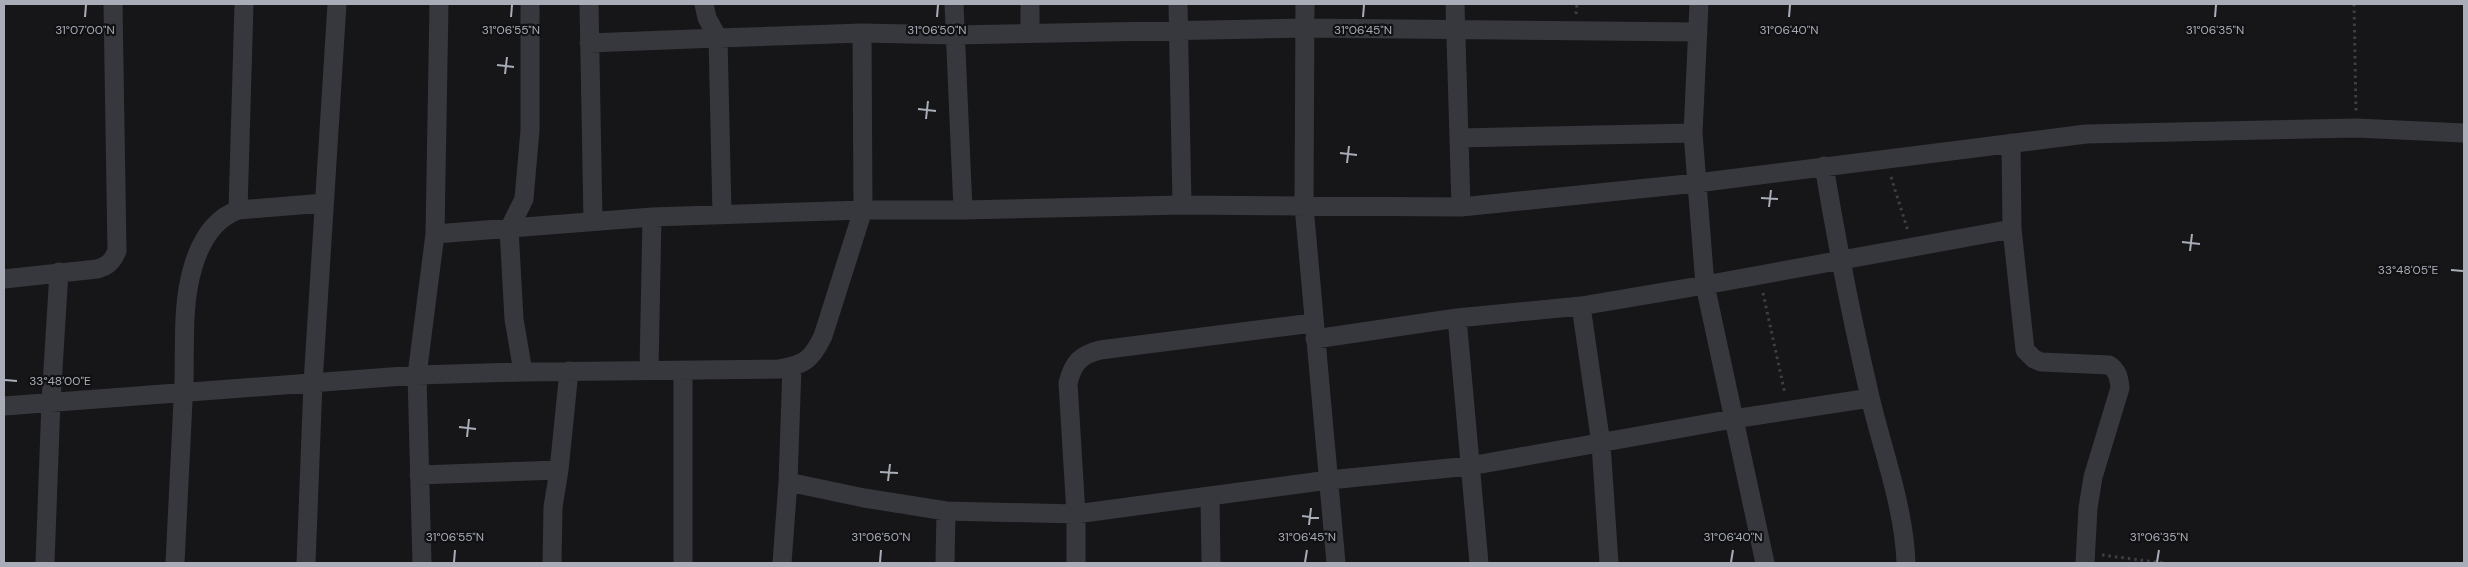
<svg xmlns="http://www.w3.org/2000/svg" width="2468" height="567" viewBox="0 0 2468 567" font-family="'DM Sans',sans-serif">
	<style>
		.lines { fill: none; stroke-linecap: round; stroke-linejoin: round }
		.path { stroke: #3d3f44; stroke-width: 3; stroke-dasharray: 2.5 4; stroke-linecap: butt }
		.minor { stroke: #37383d; stroke-width: 19 }
		.ticks { fill: none; stroke: #a8adb8; stroke-width: 2 }
		.ticks-label { font-size: 12px; text-anchor: middle; fill: #a8adb8; stroke: #111113; stroke-width: 4.5; stroke-linejoin: round; paint-order: stroke }
	</style>
	<rect width="100%" height="100%" fill="#161618"/>
	<g class="lines">
		<!-- path -->
		<path class="path" d="M2354,4L2356,111
			M1576,14L1577,4
			M1891,177L1908,231
			M1763,293L1785,394
			M2102,555L2164,563"/>
		<!-- minor -->
		<path class="minor" d="M589,4L593,221
			M704,4L707,18L718,38L862,33L955,35L1304,28L1698,32
			M954,4L963,210
			M1178,4L1182,205
			M1305,4L1304,206L1336,563
			M1455,4L1461,207
			M1699,4L1693,133L1705,285L1765,563
			M1030,32V4
			M589,43L718,38L722,214
			M1459,138L1693,133
			M1824,166C1837,244 1852,320 1870,397C1883,452 1904,507 1906,563
			M238,210L244,4
			M2012,229L2025,350L2034,359L2041,362L2109,365C2118,371 2119,378 2120,388L2093,477L2088,508L2085,563
			M435,234L652,217L863,210H963L1182,205L1461,207L1697,183L2086,134L2356,128L2464,133
			M4,279L97,269C108,266 112,262 117,251L113,4
			M1581,306L1601,444L1609,563
			M1457,318L1479,563
			M1315,339L1457,318L1581,306L1705,285L2012,229L2011,143
			M792,367L788,482L864,498L946,511L1076,514L1329,480L1470,466L1733,419L1870,398
			M649,370L652,217
			M683,370V563
			M523,372L514,319L509,229L524,199L530,130V4
			M4,406L417,375L523,372L779,369C805,365 812,359 823,336L863,210L862,33
			M559,470L569,371
			M419,475L559,470L553,507L552,563
			M1210,497L1211,563
			M45,563L51,401L59,272
			M175,563C178,502 181,442 184,381C185,344 182,303 193,267C200,243 213,219 238,210L324,203
			M306,563L313,383L337,4
			M422,563L417,375L435,234L439,4
			M782,563L788,482
			M945,563L946,511
			M1076,563V514L1068,383C1073,363 1080,355 1100,350L1313,323"/>
	</g>
	<!-- ticks -->
	<path class="ticks" d="M85,17L86,5M511,17L512,5M937,17L938,5M1363,17L1364,5M1789,17L1790,5M2215,17L2216,5M497,65L514,67M505,74L507,57M918,109L936,111M926,119L928,101M1340,153L1357,155M1347,163L1349,146M1761,198L1778,199M1769,207L1771,190M2182,242L2200,244M2190,251L2192,234M2451,270L2463,271M5,380L17,381M459,427L476,429M467,437L469,419M880,472L898,473M888,481L890,464M1302,516L1319,518M1309,525L1311,508M454,562L455,550M880,562L881,550M1305,562L1307,550M1731,562L1733,550M2157,562L2159,550"/>
	<g class="ticks-label">
		<text x="85" y="34">31°07'00"N</text>
		<text x="511" y="34">31°06'55"N</text>
		<text x="937" y="34">31°06'50"N</text>
		<text x="1363" y="34">31°06'45"N</text>
		<text x="1789" y="34">31°06'40"N</text>
		<text x="2215" y="34">31°06'35"N</text>
		<text x="2408" y="274">33°48'05"E</text>
		<text x="60" y="385">33°48'00"E</text>
		<text x="455" y="541">31°06'55"N</text>
		<text x="881" y="541">31°06'50"N</text>
		<text x="1307" y="541">31°06'45"N</text>
		<text x="1733" y="541">31°06'40"N</text>
		<text x="2159" y="541">31°06'35"N</text>
	</g>
	<!-- border -->
	<rect width="2468" height="567" fill="none" stroke="#a8adb8" stroke-width="10"/>
</svg>
